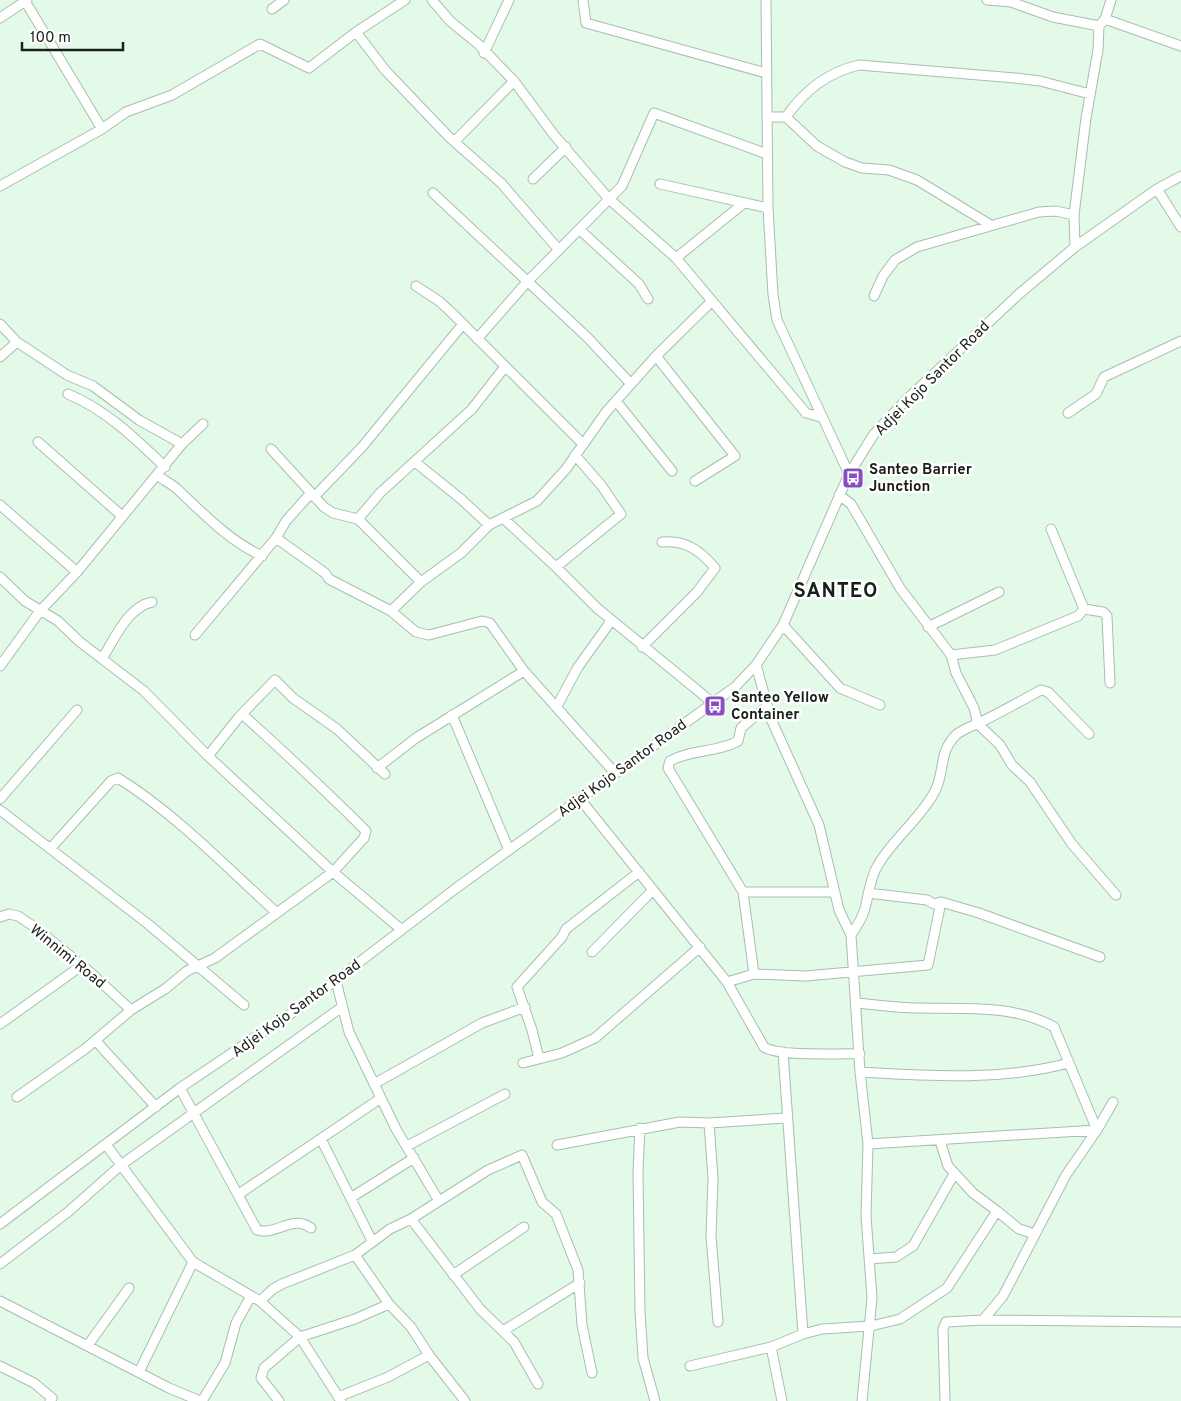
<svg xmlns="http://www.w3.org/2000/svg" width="1181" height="1401" viewBox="0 0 1181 1401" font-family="Overpass,sans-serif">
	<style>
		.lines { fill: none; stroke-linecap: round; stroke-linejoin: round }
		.minor-casing { stroke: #a8beae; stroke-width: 11 }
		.minor { stroke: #fff; stroke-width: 9 }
		.labels { text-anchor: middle; stroke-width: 5; stroke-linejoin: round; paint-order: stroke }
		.street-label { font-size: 15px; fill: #18201a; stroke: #fff }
		.poi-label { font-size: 15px; font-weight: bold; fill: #18201a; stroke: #fff; text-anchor: start }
		.district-label { font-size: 20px; font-weight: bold; letter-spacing: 1px; fill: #18201a; stroke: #fff }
	</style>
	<rect width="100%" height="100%" fill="#e3fae9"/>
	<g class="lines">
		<!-- minor casing -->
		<g class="minor-casing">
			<path id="minor" d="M432,0L450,21L478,44L514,81L554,135L609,199L676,258L806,413L821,417
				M583,0L586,23L766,73
				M766,0L768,208L773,295L777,320L849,474
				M987,0L1011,2L1053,17L1099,26
				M272,9L284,0
				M0,18L27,0
				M1105,19L1181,46
				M356,32L385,70L449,137L501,183L559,250
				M484,53L509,0
				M768,117H786C804,91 828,72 859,65L1015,78L1040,81L1090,94
				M786,117L817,146L845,162L862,168L889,170L917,180L989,224
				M102,129L126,112L172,95L260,44L309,68L356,32L405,0
				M455,141L514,81
				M533,179L566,147
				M660,184L768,208
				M0,186L102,129L25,1
				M1157,189L1181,227
				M433,193L587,337L631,384
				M580,230L639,284L648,299
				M1075,247L1074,215L1086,118L1098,50L1099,26L1105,19L1111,0
				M676,258L744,203
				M416,286L439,301L453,314L583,444
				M874,296L883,276L895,260L917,247L1039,212L1056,211L1074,215
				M0,324L17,342L67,375L93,386L139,420L182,444
				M477,339L527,282L622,186L654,113L767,154
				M656,356L735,456L695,481
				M0,357L17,342
				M68,394C106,410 135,438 165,467
				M616,401L672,471
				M1068,413L1096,394L1104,377L1181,341
				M38,442L122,516
				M271,449L324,507L333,513L358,519
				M415,462L461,499L489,525
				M157,475C163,480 170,483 176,488C204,514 228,540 262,556
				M839,495L851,504L900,588L951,655L956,673L974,708L978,724L1000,745L1012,765L1030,782L1072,844L1116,895
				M314,497L362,447L463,324
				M0,505L77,572
				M503,518L556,567L597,608L713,703
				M276,538L286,521L310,494
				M556,567L621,514L601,485L575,455
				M0,577L25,601L58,621L80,642L144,691L208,756L333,872L402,930
				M421,582L358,519L380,493L472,409L504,368
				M1084,609L1103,612L1107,616L1110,683
				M391,611L421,582L461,553L489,525L537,501L566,469L606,412L656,356L711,302
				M783,625L840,688L880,705
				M928,627L999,592
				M195,635L276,538L325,573L329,579L391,611L416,632L429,635L482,621L490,623L524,671L615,773
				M642,647L697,592L715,568C700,550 685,540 662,542
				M951,655L995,650L1078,616L1084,609L1051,529
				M103,657C115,638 128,607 152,602
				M756,665L771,719L819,825L839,910L851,935L860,1072L868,1144L866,1216L872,1298L862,1401
				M0,666L40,611L77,572L182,444L203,424
				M557,706L578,667L611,621
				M452,715L509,850
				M208,756L239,717L275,680L293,698L337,729L385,774
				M377,768L416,738L524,671
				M0,799L77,710
				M580,799L727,982L764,1047C778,1057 839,1053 860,1054
				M0,810L148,924L244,1005
				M50,849L111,781L118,778C176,814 226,867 276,912
				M743,892H834
				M941,902L979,913L1100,957
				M0,917L9,914L18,916L36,928L90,972L131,1010
				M851,935C856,927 863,918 865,908C869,894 870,877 878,865C893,839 919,820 934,793C946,772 937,753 957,734C965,728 973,726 981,722C1001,712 1021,701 1041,690L1048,692L1089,734
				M592,952L653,890
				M754,974L806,976L928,965L941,902L934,904L927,900L868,893
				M336,981L349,1032L396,1129L439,1201
				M727,982L754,974L743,892L668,768L670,761C691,749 717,753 738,741L741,728L767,706
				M857,1003C877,1005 898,1008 918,1008C963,1009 1014,1004 1054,1027L1097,1130L868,1144
				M0,1024L81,966
				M95,1040L156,1107
				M783,1052L803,1334
				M539,1059L532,1030L517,987L562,937L566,929L639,872
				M523,1063L562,1053L595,1038L700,947
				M860,1072C930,1076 1001,1081 1069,1063
				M374,1084L482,1023L525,1007
				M180,1088L257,1230C276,1236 293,1214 311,1228
				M17,1097L85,1049L131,1010L165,989L187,971L215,958L333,872L364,838L366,831C325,790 284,752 242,714
				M709,1123L713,1178L711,1236L718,1322
				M640,1128L638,1172L640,1311L643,1358L655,1401
				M321,1139L372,1241
				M557,1145L680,1122L709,1123L786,1118
				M107,1146L193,1262L260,1301L300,1337L341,1401
				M407,1146L505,1094
				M239,1194L381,1098
				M352,1197L414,1158
				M997,1211L1019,1229L1035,1234
				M411,1219L480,1309L514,1342L538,1384
				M0,1224L180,1088L302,1006L455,889L735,687L756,665L783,625L849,474L874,434L906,400L1019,294L1075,247L1157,189L1181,176
				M355,1255L389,1304
				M869,1259L896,1257L913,1246L954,1174
				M0,1264L68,1212L121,1165L342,1007
				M453,1275L524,1227
				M0,1301L169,1388L200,1401
				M260,1301L273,1289L282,1284L355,1255L390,1229L411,1219L488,1170L522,1155L542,1202L556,1214L578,1270L582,1325L592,1373
				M983,1320L1003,1296L1066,1175L1097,1130L1113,1102
				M503,1331L580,1283
				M88,1345L129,1288
				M771,1347L782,1401
				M0,1366L34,1383L52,1398L50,1401
				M690,1366L771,1347L803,1334L822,1329L871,1326L900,1319L947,1288L997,1211L973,1193L948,1166L940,1141
				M139,1372L193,1262
				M338,1397L388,1377L429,1355
				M202,1401L225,1363L236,1323L251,1296
				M279,1401L261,1378L264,1368L300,1337L355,1319L389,1304L411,1327L429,1355L465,1401
				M945,1401L943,1329L946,1322L983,1320L1181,1322"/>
		</g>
		<!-- minor -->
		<use href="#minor" class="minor"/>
	</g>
	<!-- icons -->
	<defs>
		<g id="bus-square" transform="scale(1.125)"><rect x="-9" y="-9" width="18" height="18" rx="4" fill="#874ec4" stroke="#fff"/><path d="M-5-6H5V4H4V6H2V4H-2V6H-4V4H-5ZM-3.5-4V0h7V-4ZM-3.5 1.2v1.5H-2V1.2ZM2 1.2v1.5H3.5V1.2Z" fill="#fff"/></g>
	</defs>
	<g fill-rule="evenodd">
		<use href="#bus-square" x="853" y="478"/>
		<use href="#bus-square" x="715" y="706"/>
	</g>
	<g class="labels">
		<!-- street labels -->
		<g class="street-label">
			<text transform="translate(932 378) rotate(-45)" y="5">Adjei Kojo Santor Road</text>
			<text transform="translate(622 768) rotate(-36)" y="5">Adjei Kojo Santor Road</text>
			<text transform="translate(68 956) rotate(39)" y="5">Winnimi Road</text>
			<text transform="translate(296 1008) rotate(-36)" y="5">Adjei Kojo Santor Road</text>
		</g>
		<!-- poi labels -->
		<g class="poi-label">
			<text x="869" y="474">Santeo Barrier<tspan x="869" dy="17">Junction</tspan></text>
			<text x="731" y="702">Santeo Yellow<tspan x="731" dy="17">Container</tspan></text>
		</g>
		<!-- district labels -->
		<g class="district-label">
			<text x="836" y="597">SANTEO</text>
		</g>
	</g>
	<!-- scale -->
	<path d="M22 42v8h101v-8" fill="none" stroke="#18201a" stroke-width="2.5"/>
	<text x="30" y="42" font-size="15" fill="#18201a" stroke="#ffffff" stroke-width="4" paint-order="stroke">100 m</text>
</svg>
